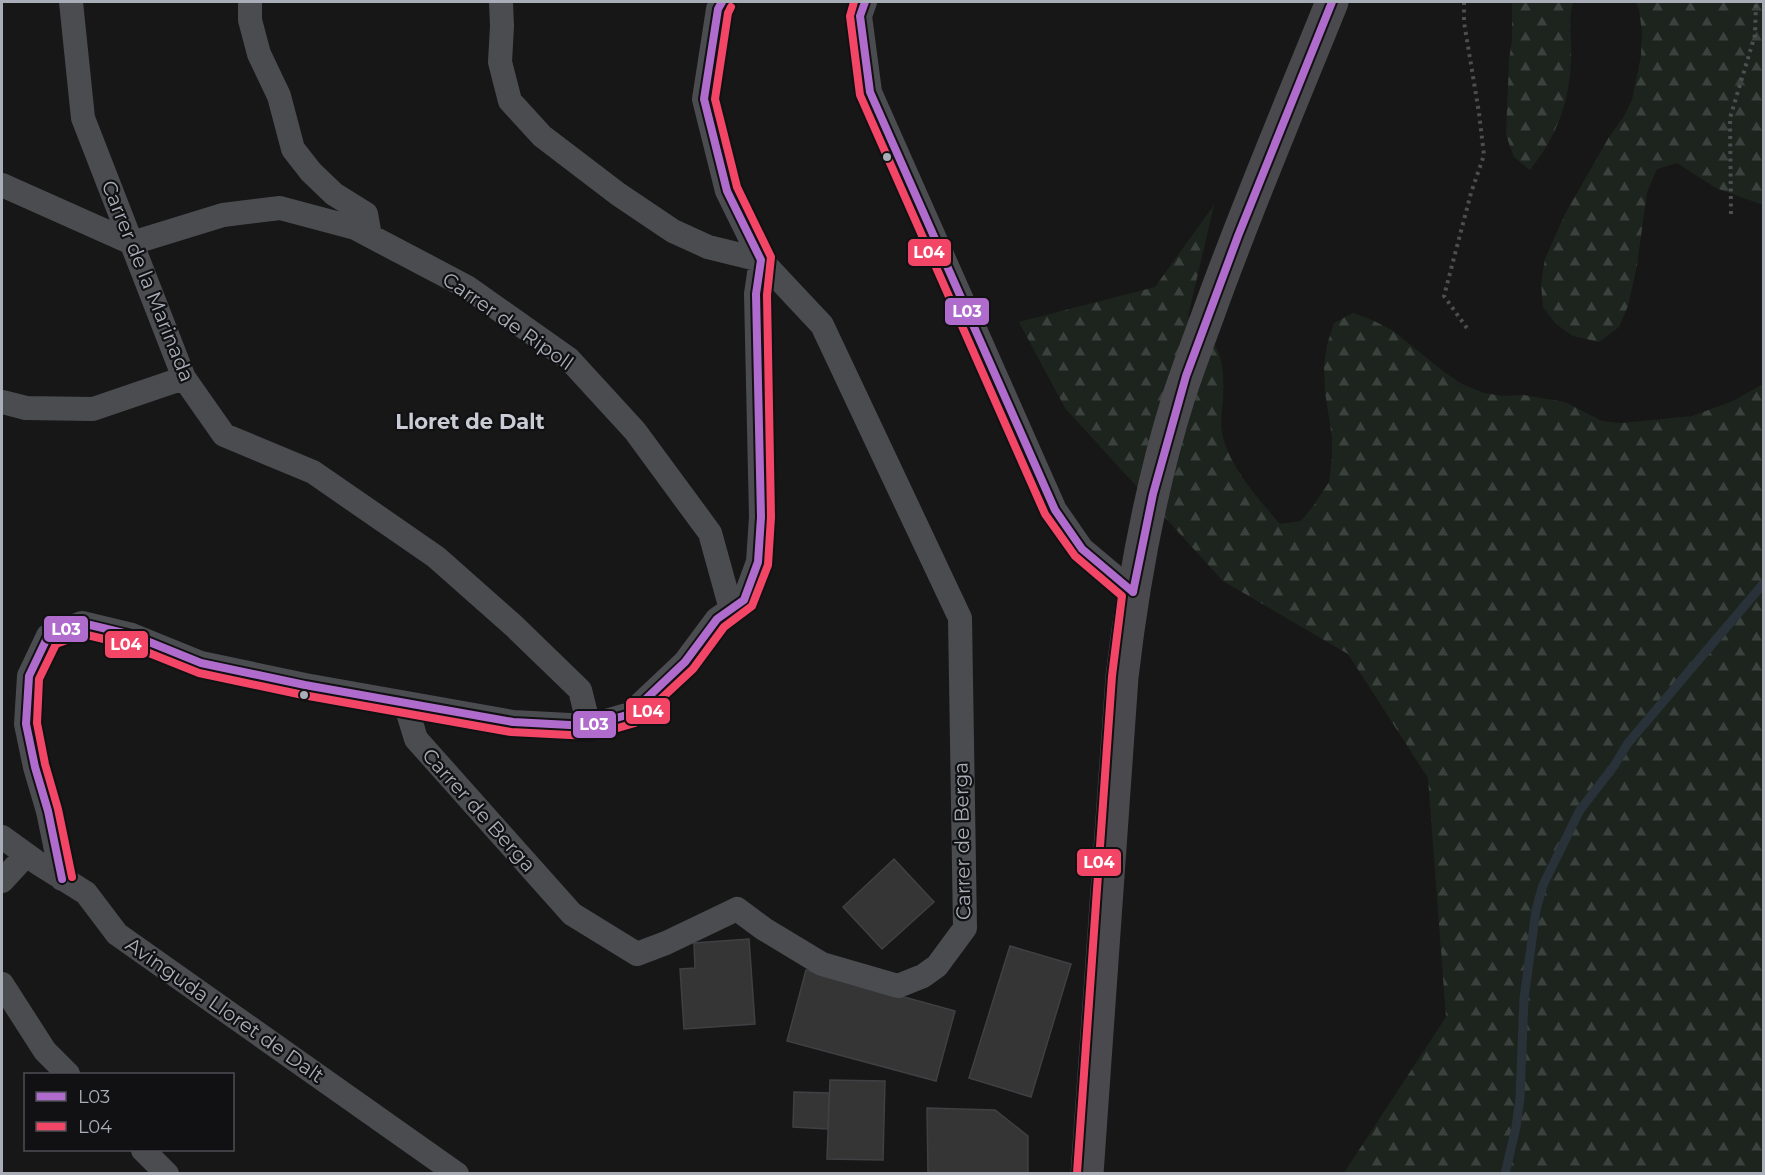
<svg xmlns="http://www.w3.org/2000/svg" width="1765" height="1175" viewBox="0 0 1765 1175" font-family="Montserrat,sans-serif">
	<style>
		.forest { fill: url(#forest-firs) }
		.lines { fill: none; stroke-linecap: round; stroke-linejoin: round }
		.stream { stroke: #2a3239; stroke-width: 9 }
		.building { fill: #353536; stroke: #3f4043; stroke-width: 1.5 }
		.path { stroke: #4d4e52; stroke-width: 4; stroke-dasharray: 3 4.5; stroke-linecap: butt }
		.minor { stroke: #4b4c50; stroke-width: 24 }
		.secondary { stroke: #4a4a4e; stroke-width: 33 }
		.bus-1-casing { stroke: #111113; stroke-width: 12 }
		.bus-2-casing { stroke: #111113; stroke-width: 12 }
		.bus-1 { stroke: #b06ccc; stroke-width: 8 }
		.bus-2 { stroke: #f34667; stroke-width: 8 }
		.bus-dot { fill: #a8adb8; stroke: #111113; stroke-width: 2 }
		.labels { text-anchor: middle; stroke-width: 4.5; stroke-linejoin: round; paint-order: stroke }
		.street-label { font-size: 20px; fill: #a8adb8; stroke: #111113 }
		.neighbourhood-label { font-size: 21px; font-weight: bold; fill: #c9ccd4; stroke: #111113 }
		.line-badge { stroke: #111113; stroke-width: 2 }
		.badge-label { font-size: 16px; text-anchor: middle; font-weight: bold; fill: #fff }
	</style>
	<defs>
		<pattern id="forest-firs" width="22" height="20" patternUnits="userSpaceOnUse" patternTransform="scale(1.5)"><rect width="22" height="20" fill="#1d241e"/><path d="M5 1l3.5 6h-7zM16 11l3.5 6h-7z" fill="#3b413d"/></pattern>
	</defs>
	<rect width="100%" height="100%" fill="#171717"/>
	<!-- forest -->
	<path class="forest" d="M1512,2H1573C1568,20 1572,38 1571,58C1570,101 1557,136 1530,170L1514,157L1506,135L1509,60L1512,40Z
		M1636,2H1763V205L1716,188L1677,163L1657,169L1647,192L1637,265L1628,306L1619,327L1599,342L1573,336L1556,324L1543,307L1541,284L1545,259L1565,214L1609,137L1623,118L1632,100L1641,56L1642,32L1639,9Z
		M1214,205L1188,316C1220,342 1225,358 1223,400C1222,410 1220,422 1222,432C1227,464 1259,500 1280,524L1301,521L1314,505L1329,482L1332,458V437L1325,392L1324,366L1327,345L1334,323L1353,313L1372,320L1392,330L1444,372L1462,384L1484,393L1503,396L1524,395L1565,402L1602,421L1622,423L1692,416L1733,401L1763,384V1173H1344L1446,1017L1428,778L1348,654L1223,581L1065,408L1019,322L1155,287Z"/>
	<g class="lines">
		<!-- stream -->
		<path class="stream" d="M1505,1174L1516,1127L1520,1098L1524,999L1536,910L1543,885L1580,810L1614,766L1628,743L1764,583"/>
	</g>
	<!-- building -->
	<path class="building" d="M894,859L934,902L882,949L843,907Z
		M749,939L755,1024L684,1029L680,969L695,968L694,943Z
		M1010,946L1071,964L1031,1097L969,1078Z
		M806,970L955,1011L936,1081L787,1041Z
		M830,1080L885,1081L883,1160L827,1159Z
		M794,1092L829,1093L828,1129L793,1127Z
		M927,1108L995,1110L1028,1136V1174H928Z"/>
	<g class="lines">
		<!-- path -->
		<path class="path" d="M1464,2V22L1479,113L1484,155L1471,193L1444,296L1469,331
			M1731,214L1730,118L1755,35L1756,2"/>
		<!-- minor -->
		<path class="minor" d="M71,2L83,118L184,378L224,435L313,472L436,557L514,626L580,690L589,726
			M250,2V20L259,54L279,96L293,149L311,172L334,194L366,214L370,236
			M865,2L860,16L870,92L1055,510L1082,549L1133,592
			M2,185L132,243L223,215L280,208L355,228L467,287L569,359L635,431L710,533L731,609
			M2,402L26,408L93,409L184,378
			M405,703L416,739L572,914L637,954L666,943L737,909L764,929L822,964L898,986L923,976L937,966L965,928L960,618L822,325L761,260L708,247L673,231L618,194L542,136L510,101L500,62L502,26L501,2
			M2,837L38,863L86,893L117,934L457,1174
			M62,879L48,811L35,767L26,724L29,676L48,636L82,623L132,635L201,663L305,685L513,722L589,726L630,714L685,662L717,619L744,600L758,562L761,517L756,294L761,260L727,191L704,99L718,9L722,2
			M2,881L26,855
			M2,984L45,1051L68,1074
			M143,1150L167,1174"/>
		<!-- secondary -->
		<path class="secondary" d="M1087,1174L1122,677C1133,582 1150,488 1179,396C1188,369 1198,342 1208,315C1246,209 1290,106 1332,2"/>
		<!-- bus-1 casing -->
		<g class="bus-1-casing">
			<path id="bus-1" d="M865,2L860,16L870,92L1055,510L1082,549L1133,592
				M1133,592L1153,494L1186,376L1238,236L1332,2
				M62,879L48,811L35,767L26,724L29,676L48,636L82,623L132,635L201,663L305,685L513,722L589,726L630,714L685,662L717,619L744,600L758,562L761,517L756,294L761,260L727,191L704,99L718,9L722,2"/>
		</g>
		<!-- bus-2 casing -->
		<g class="bus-2-casing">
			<path id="bus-2" d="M854,2L850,16L860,95L1045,514L1075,556L1122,596L1112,676L1077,1173
				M72,877L58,809L45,764L37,723L39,679L56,644L83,634L129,645L199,673L303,695L511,732L590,736L635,723L693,669L724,627L752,606L768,565L771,517L767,295L771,257L737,187L715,99L728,13L731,7"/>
		</g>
		<!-- bus-1 -->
		<use href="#bus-1" class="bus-1"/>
		<!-- bus-2 -->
		<use href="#bus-2" class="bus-2"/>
	</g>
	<!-- markers -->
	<g class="bus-dot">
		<circle cx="887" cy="157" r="5"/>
		<circle cx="304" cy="695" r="5"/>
	</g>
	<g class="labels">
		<!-- street labels -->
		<g class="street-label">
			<text transform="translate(148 281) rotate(68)" y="7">Carrer de la Marinada</text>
			<text transform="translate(508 321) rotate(35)" y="7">Carrer de Ripoll</text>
			<text transform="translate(479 810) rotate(48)" y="7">Carrer de Berga</text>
			<text transform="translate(962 841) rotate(-91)" y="7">Carrer de Berga</text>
			<text transform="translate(225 1010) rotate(35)" y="7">Avinguda Lloret de Dalt</text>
		</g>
		<!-- neighbourhood labels -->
		<g class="neighbourhood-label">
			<text x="470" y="429">Lloret de Dalt</text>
		</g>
	</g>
	<g class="line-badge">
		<rect x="907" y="238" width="45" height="29" rx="6" fill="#f34667"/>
		<rect x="944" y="297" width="46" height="29" rx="6" fill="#b06ccc"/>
		<rect x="43" y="615" width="46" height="28" rx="6" fill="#b06ccc"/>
		<rect x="104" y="630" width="45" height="29" rx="6" fill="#f34667"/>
		<rect x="625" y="697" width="46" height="28" rx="6" fill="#f34667"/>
		<rect x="572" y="710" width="45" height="29" rx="6" fill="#b06ccc"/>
		<rect x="1076" y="848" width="46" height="29" rx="6" fill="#f34667"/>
	</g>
	<g class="badge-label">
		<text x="929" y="258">L04</text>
		<text x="967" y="317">L03</text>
		<text x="66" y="635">L03</text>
		<text x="126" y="650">L04</text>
		<text x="648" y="717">L04</text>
		<text x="594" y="730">L03</text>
		<text x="1099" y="868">L04</text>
	</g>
	<!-- border -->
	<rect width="1765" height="1175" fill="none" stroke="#a8adb8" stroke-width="6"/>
	<!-- legend -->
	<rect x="24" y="1073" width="210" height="78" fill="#111113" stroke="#4d4f55" stroke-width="1.5"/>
	<rect x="36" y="1092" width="30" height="9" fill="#b06ccc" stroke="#4d4f55" stroke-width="1.5"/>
	<text x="78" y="1103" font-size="18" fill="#a8adb8">L03</text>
	<rect x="36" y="1122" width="30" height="9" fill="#f34667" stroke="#4d4f55" stroke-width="1.5"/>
	<text x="78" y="1133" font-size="18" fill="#a8adb8">L04</text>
</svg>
